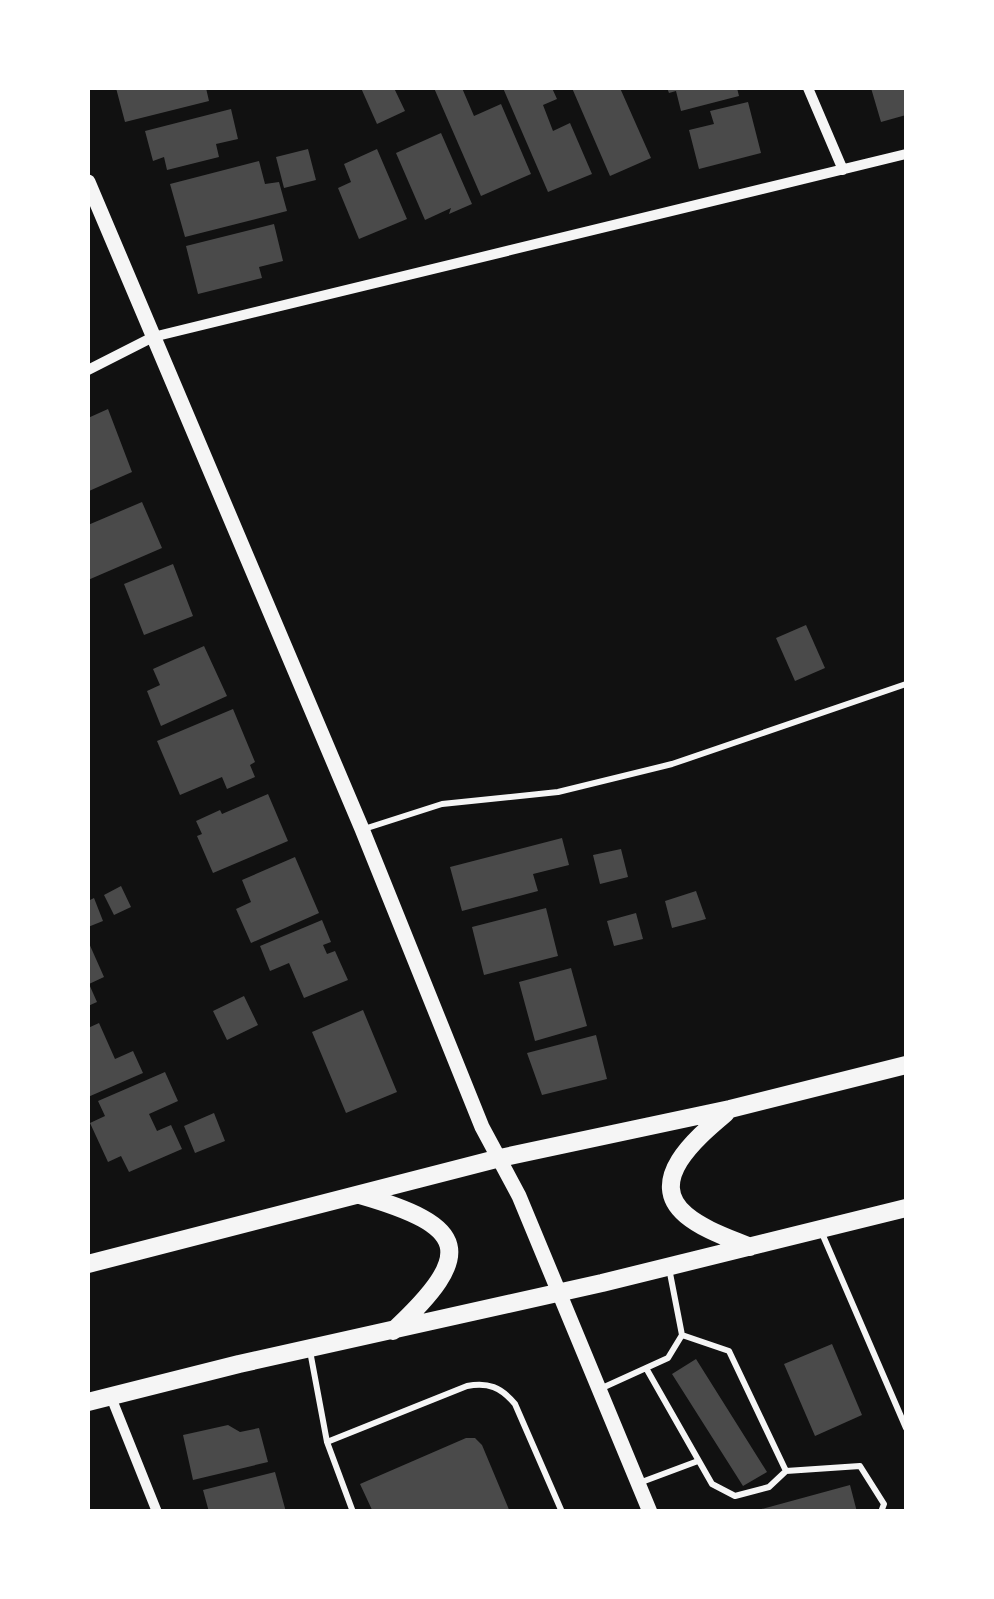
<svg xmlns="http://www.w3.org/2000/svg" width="994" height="1599" viewBox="0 0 994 1599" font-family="Figtree,sans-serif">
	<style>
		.building { fill: #4a4a4a }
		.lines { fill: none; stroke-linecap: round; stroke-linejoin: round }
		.service { stroke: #f5f5f5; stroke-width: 6 }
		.minor { stroke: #f5f5f5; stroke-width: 10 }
		.tertiary { stroke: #f5f5f5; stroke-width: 15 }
		.secondary { stroke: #f5f5f5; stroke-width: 18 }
	</style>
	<rect width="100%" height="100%" fill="#111"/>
	<!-- building -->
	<path class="building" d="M116,88H206L209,101L125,122Z
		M361,88H394L405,111L377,124Z
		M434,88H462L474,116L501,104L531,174L481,196Z
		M503,88H552L557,99L543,105L553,131L570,123L592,174L548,192Z
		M572,88H620L651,158L610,176Z
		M667,88H737L739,96L681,111L676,91L669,93Z
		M871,88H906V115L881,122Z
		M748,102L761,153L699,169L689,130L714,124L710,111Z
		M231,109L238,139L216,144L219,157L167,170L164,157L153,161L145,131Z
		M441,133L472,204L449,214L451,208L425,220L396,153Z
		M308,149L316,180L284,188L276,157Z
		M377,149L407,219L359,239L338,188L351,182L344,164Z
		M259,161L265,184L279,182L287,211L185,237L170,184Z
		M274,224L283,261L259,267L262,278L198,294L186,246Z
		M108,409L132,472L89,491L88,418Z
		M142,502L162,548L88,580V525Z
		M173,564L193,616L144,635L124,584Z
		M806,625L825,668L795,681L776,638Z
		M204,646L227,696L161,726L147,691L160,685L153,669Z
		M233,709L255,762L250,765L255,777L227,789L222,777L180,795L157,741Z
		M268,794L288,841L213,873L197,836L202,834L196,821L220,810L222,814Z
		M562,838L569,865L533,874L538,891L462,911L450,867Z
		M621,849L628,877L600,884L593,855Z
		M295,857L319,913L251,943L236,909L251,902L242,880Z
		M121,886L131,907L114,915L104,895Z
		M696,891L706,919L672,928L665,901Z
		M94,898L103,921L88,927V901Z
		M546,908L558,956L484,975L472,927Z
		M636,913L643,939L614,946L607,921Z
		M322,920L331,942L323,945L327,954L335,951L348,980L304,998L289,963L270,971L260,946Z
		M88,941L104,977L89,984L97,1002L88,1006Z
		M571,968L587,1026L535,1041L519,982Z
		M244,996L258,1025L227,1040L213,1011Z
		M363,1010L397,1092L346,1113L312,1032Z
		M99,1023L115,1059L133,1051L143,1073L88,1097V1028Z
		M596,1035L607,1079L542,1095L527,1053Z
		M165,1072L178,1101L149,1114L157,1131L171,1125L182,1149L129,1172L121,1156L108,1162L90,1123L105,1116L98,1101Z
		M214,1113L225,1141L195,1153L184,1126Z
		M832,1344L862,1415L815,1436L784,1364Z
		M696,1359L767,1472L743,1486L672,1374Z
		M228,1425L240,1432L259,1428L268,1462L193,1480L183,1435Z
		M466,1438H475L482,1445L510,1512H373L360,1484Z
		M275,1472L286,1512H209L203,1490Z
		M850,1485L857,1512H758V1510Z"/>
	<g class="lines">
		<!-- service -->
		<path class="service" d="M364,829L442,804L558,792L672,764L906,684
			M821,1231L906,1428
			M310,1351L327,1442L467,1386C488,1382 501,1387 515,1404L562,1512
			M646,1368L712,1484L735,1496L769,1487L786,1471L729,1351L682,1335
			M602,1388L668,1358L682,1335L669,1268
			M327,1442L353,1512
			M786,1471L860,1466L884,1504L881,1512
			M639,1483L698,1461"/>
		<!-- minor -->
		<path class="minor" d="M808,88L843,170
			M88,370L153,337L906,154
			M111,1397L157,1512"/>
		<!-- tertiary -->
		<path class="tertiary" d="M88,182L362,829L482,1127L519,1196L650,1512"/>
		<!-- secondary -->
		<path class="secondary" d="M726,1113C700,1135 644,1180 686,1215C704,1230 729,1238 750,1247
			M360,1195C468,1226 477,1253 393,1331
			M88,1264L500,1158L730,1109L906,1065
			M88,1402L239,1364L602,1283L906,1208"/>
	</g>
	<!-- border -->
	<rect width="994" height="1599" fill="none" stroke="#ffffff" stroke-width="180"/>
</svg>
